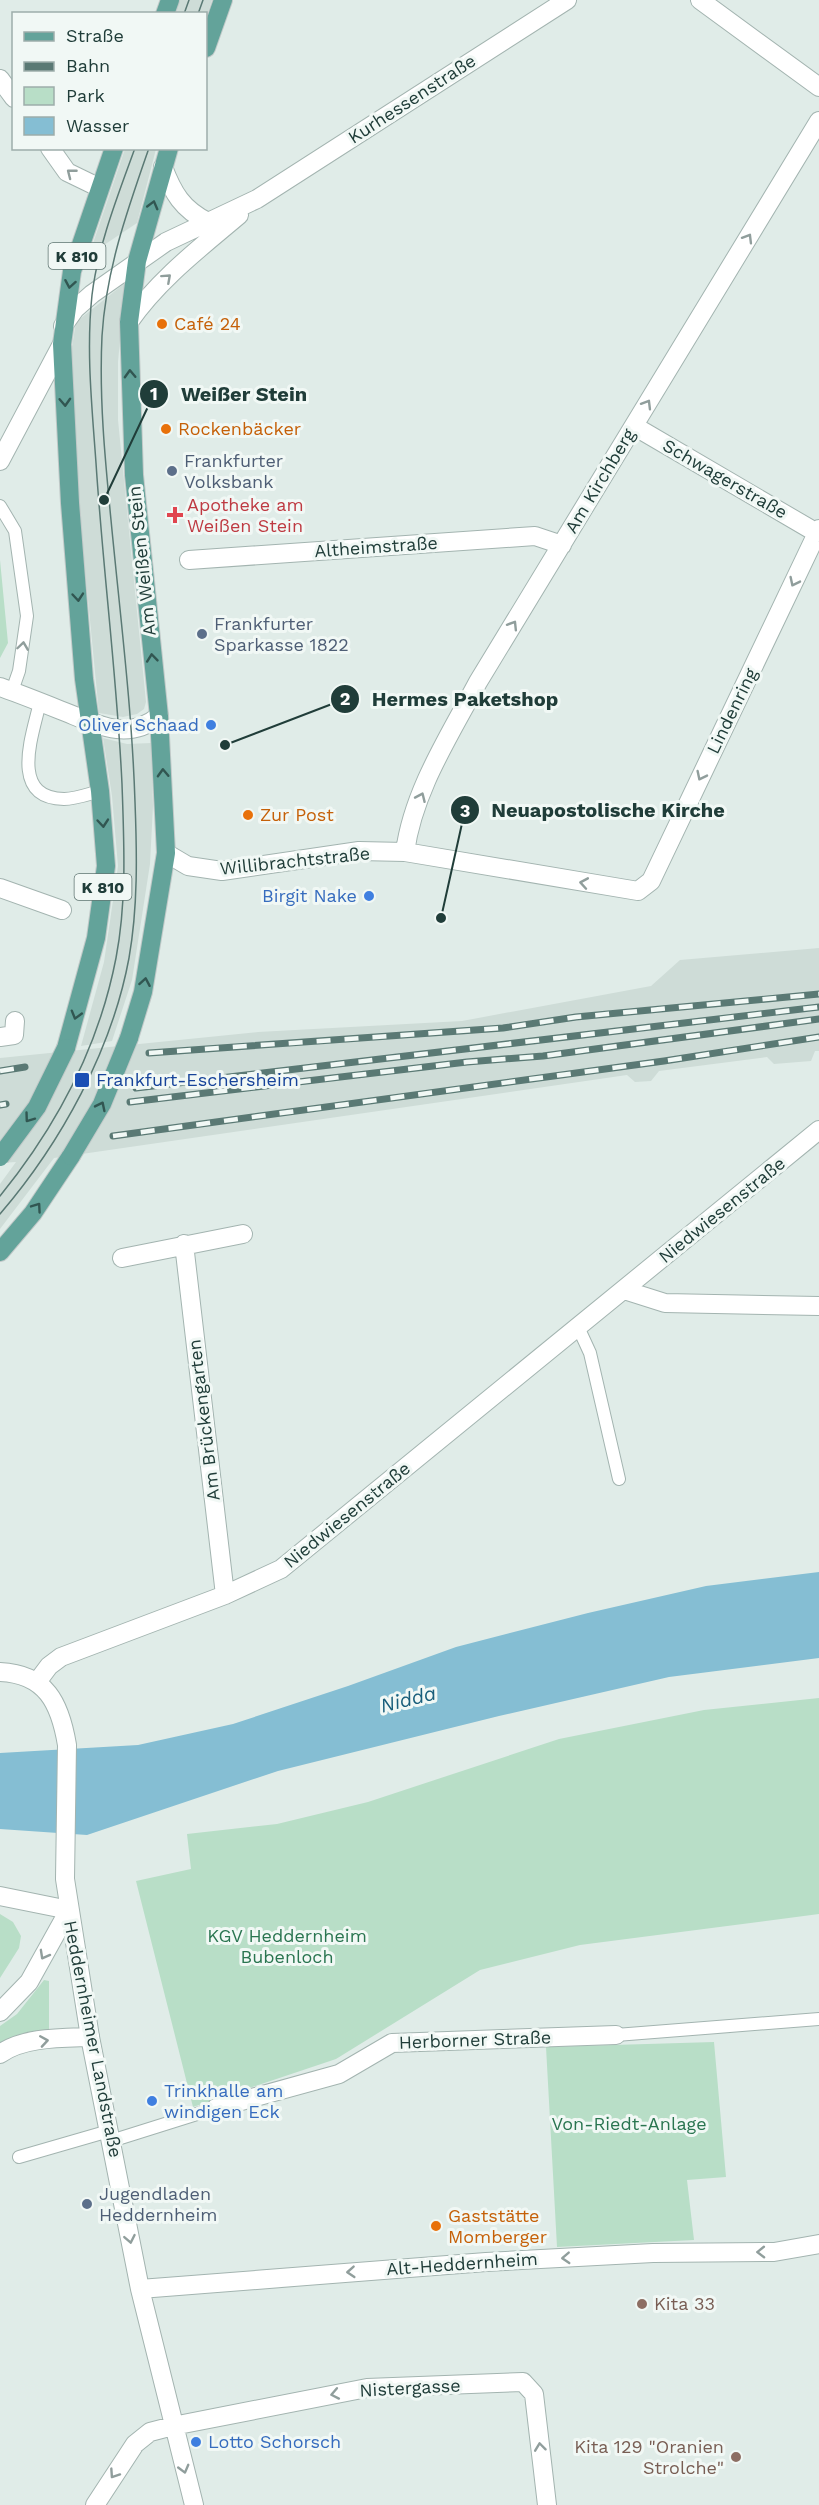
<svg xmlns="http://www.w3.org/2000/svg" width="819" height="2505" viewBox="0 0 819 2505" font-family="'Work Sans',sans-serif">
	<style>
		.built { fill: #cedcd7 }
		.green { fill: #b8dec7 }
		.water { fill: #85bed3 }
		.lines { fill: none; stroke-linecap: round; stroke-linejoin: round }
		.service-casing { stroke: #a3b4b0; stroke-width: 14 }
		.minor-casing { stroke: #a3b4b0; stroke-width: 20 }
		.tertiary-casing { stroke: #a3b4b0; stroke-width: 20 }
		.primary-casing { stroke: #c1c9c8; stroke-width: 20 }
		.service { stroke: #fff; stroke-width: 12 }
		.minor { stroke: #fff; stroke-width: 18 }
		.tertiary { stroke: #fff; stroke-width: 18 }
		.primary { stroke: #63a39a; stroke-width: 18 }
		.tram { stroke: #5a7974; stroke-width: 1.5 }
		.rail-casing { stroke: #5a7974; stroke-width: 7 }
		.rail { stroke: #f1f8f5; stroke-width: 4.5; stroke-dasharray: 14; stroke-linecap: butt }
		.primary-bridge-casing { stroke: #c1c9c8; stroke-width: 20; stroke-linecap: butt }
		.primary-bridge { stroke: #63a39a; stroke-width: 18 }
		.oneway { stroke: #909e9c }
		.oneway2 { stroke: #315651 }
		.food-dot { fill: #e8710a; stroke: #f1f8f5; stroke-width: 2 }
		.service-dot { fill: #5c6f8a; stroke: #f1f8f5; stroke-width: 2 }
		.health-dot { fill: #e0444e; stroke: #f1f8f5; stroke-width: 2 }
		.shop-dot { fill: #3f7fe0; stroke: #f1f8f5; stroke-width: 2 }
		.transit-dot { fill: #1a4fb4; stroke: #f1f8f5; stroke-width: 2 }
		.education-dot { fill: #8d6e63; stroke: #f1f8f5; stroke-width: 2 }
		.labels { text-anchor: middle; stroke-width: 6; stroke-linejoin: round; paint-order: stroke }
		.shield { fill: #f1f8f5; stroke: #5f7571; stroke-width: 1.5 }
		.shield-label { font-size: 16px; font-weight: bold; fill: #203d39 }
		.street-label { font-size: 18px; fill: #203d39; stroke: #f1f8f5 }
		.food-label { font-size: 18px; fill: #c56008; stroke: #f1f8f5; text-anchor: start }
		.service-label { font-size: 18px; fill: #4e5e75; stroke: #f1f8f5; text-anchor: start }
		.health-label { font-size: 18px; fill: #be3a42; stroke: #f1f8f5; text-anchor: start }
		.shop-label { font-size: 18px; fill: #366cbe; stroke: #f1f8f5; text-anchor: end }
		.transit-label { font-size: 18px; fill: #164399; stroke: #f1f8f5; text-anchor: start }
		.park-label { font-size: 18px; fill: #297550; stroke: #f1f8f5 }
		.education-label { font-size: 18px; fill: #785e54; stroke: #f1f8f5; text-anchor: start }
		.water-label { font-size: 20px; font-style: italic; fill: #185e7b; stroke: #f1f8f5 }
		.leader { fill: none; stroke: #203d39; stroke-width: 2 }
		.callout-dot { fill: #203d39; stroke: #f1f8f5; stroke-width: 2 }
		.mark-label { font-size: 18px; text-anchor: middle; font-weight: bold; fill: #fff }
		.callout-label { font-size: 20px; text-anchor: middle; font-weight: bold; fill: #203d39; stroke: #f1f8f5; stroke-width: 6; stroke-linejoin: round; paint-order: stroke }
	</style>
	<rect width="100%" height="100%" fill="#e0ece8"/>
	<!-- built -->
	<path class="built" d="M177,0H212L206,18V14H172Z
		M125,149H156L137,223L89,255Z
		M125,283L118,362V420L146,702L144,709L137,714L123,717L99,713L77,486L71,353L76,322Z
		M103,738L127,744L151,743L153,806L150,864L132,980L112,1041L81,1046L104,962L118,866L112,796Z
		M819,948V1051H815L811,1061L774,1064L767,1057L659,1071L651,1081L635,1082L627,1075L54,1158L0,1229V1184L16,1162L0,1163V1058L258,1032L462,1021L651,986L680,960Z"/>
	<!-- green -->
	<path class="green" d="M0,560L8,643L0,658Z
		M819,1698V1914L580,1945L480,1970L336,2059L193,2107L136,1881L191,1869L187,1834L277,1824L368,1802L559,1739L704,1710Z
		M0,1914L13,1922L21,1936L19,1948L0,1978Z
		M44,1980L49,1981V2030L0,2045V2026L17,2014Z
		M714,2042L726,2177L687,2180L694,2240L557,2247L546,2047Z"/>
	<!-- water -->
	<path class="water" d="M819,1572V1658L669,1677L499,1716L278,1771L87,1835L0,1829V1753L138,1745L233,1724L348,1686L456,1647L588,1613L706,1586Z"/>
	<g class="lines">
		<!-- service casing -->
		<g class="service-casing">
			<path id="service" d="M0,506L15,531L27,616L19,671L12,691
				M40,702C33,734 8,798 64,799C75,799 89,794 100,791
				M578,1327L590,1353L619,1479
				M616,2035L819,2019
				M111,2141L216,2108
				M19,2157L109,2131"/>
		</g>
		<!-- minor casing -->
		<g class="minor-casing">
			<path id="minor" d="M700,0L819,87
				M0,79L14,98
				M50,148L67,172L100,188
				M163,167C173,193 182,209 208,222
				M129,322C158,280 200,248 239,215
				M63,326L75,309L92,294L166,242L257,199L567,0
				M634,426L817,533
				M0,461L62,344
				M189,560L535,536L562,545
				M0,687C20,694 40,702 60,710C94,723 127,743 159,716
				M405,852C413,791 450,735 478,682L819,121
				M166,853L188,866L222,871L359,851L405,852L638,891L651,881L819,529
				M0,888L62,910
				M0,1037L14,1035L15,1021
				M184,1244L225,1595
				M122,1258L243,1234
				M624,1290L665,1303L819,1306
				M37,1682L49,1666L61,1657L225,1595L281,1569L819,1130
				M0,1896L69,1910
				M90,2037L140,2289L194,2505
				M216,2108L339,2074L392,2043L616,2035
				M140,2289L486,2262L653,2253L774,2252L819,2244
				M95,2505L135,2444L150,2432L173,2426L367,2388L523,2382L534,2394L547,2505"/>
		</g>
		<!-- tertiary casing -->
		<g class="tertiary-casing">
			<path id="tertiary" d="M0,1672C46,1674 60,1703 67,1745L65,1879L90,2037C62,2038 23,2037 0,2054
				M0,2012L29,1982L69,1910"/>
		</g>
		<!-- primary casing -->
		<g class="primary-casing">
			<path id="primary" d="M165,14L170,0
				M206,48L223,0
				M129,1038L143,992L166,853L159,716L134,475L129,322L137,261L169,148
				M66,1048L96,938L106,866L100,791L84,679L70,503L62,344L72,271L114,148
				M0,1252L33,1213L71,1156"/>
		</g>
		<!-- service -->
		<use href="#service" class="service"/>
		<!-- minor -->
		<use href="#minor" class="minor"/>
		<!-- tertiary -->
		<use href="#tertiary" class="tertiary"/>
		<!-- primary -->
		<use href="#primary" class="primary"/>
		<!-- tram -->
		<path class="tram" d="M184,14L189,0
			M198,14L203,0
			M0,1196C56,1127 99,1046 116,958C127,901 124,842 122,784C117,677 103,571 96,463C92,407 86,351 92,295C98,245 118,195 135,148
			M0,1214C61,1143 112,1050 129,958C138,907 137,854 135,802C132,708 120,614 111,520C105,459 99,397 102,336C106,270 127,211 149,148"/>
		<!-- rail casing -->
		<g class="rail-casing">
			<path id="rail" d="M149,1053L503,1028L576,1017L819,994
				M0,1071L25,1067
				M136,1088L819,1007
				M130,1102L467,1062L543,1056L819,1019
				M0,1105L6,1104
				M113,1136L664,1061L819,1037"/>
		</g>
		<!-- rail -->
		<use href="#rail" class="rail"/>
		<!-- primary-bridge casing -->
		<g class="primary-bridge-casing">
			<path id="primary-bridge" d="M71,1156L102,1104L129,1038
				M0,1157L37,1107L66,1048"/>
		</g>
		<!-- primary-bridge -->
		<use href="#primary-bridge" class="primary-bridge"/>
	</g>
	<!-- one-way arrows -->
	<defs><path id="oneway-chevron" d="M-2-3.5L2.5 0L-2 3.5" fill="none" stroke-width="1.6" stroke-linecap="round" stroke-linejoin="round" transform="scale(1.5)"/></defs>
	<g class="oneway">
		<use href="#oneway-chevron" transform="translate(71 173) rotate(-142)"/>
		<use href="#oneway-chevron" transform="translate(748 238) rotate(-59)"/>
		<use href="#oneway-chevron" transform="translate(167 278) rotate(-42)"/>
		<use href="#oneway-chevron" transform="translate(647 404) rotate(-59)"/>
		<use href="#oneway-chevron" transform="translate(794 582) rotate(116)"/>
		<use href="#oneway-chevron" transform="translate(513 625) rotate(-58)"/>
		<use href="#oneway-chevron" transform="translate(23 646) rotate(-82)"/>
		<use href="#oneway-chevron" transform="translate(701 776) rotate(116)"/>
		<use href="#oneway-chevron" transform="translate(421 797) rotate(-66)"/>
		<use href="#oneway-chevron" transform="translate(584 883) rotate(-170)"/>
		<use href="#oneway-chevron" transform="translate(44 1955) rotate(119)"/>
		<use href="#oneway-chevron" transform="translate(44 2041) rotate(-9)"/>
		<use href="#oneway-chevron" transform="translate(130 2239) rotate(79)"/>
		<use href="#oneway-chevron" transform="translate(761 2252) rotate(179)"/>
		<use href="#oneway-chevron" transform="translate(566 2258) rotate(177)"/>
		<use href="#oneway-chevron" transform="translate(351 2272) rotate(176)"/>
		<use href="#oneway-chevron" transform="translate(335 2394) rotate(169)"/>
		<use href="#oneway-chevron" transform="translate(540 2447) rotate(-97)"/>
		<use href="#oneway-chevron" transform="translate(184 2469) rotate(75)"/>
		<use href="#oneway-chevron" transform="translate(114 2474) rotate(124)"/>
	</g>
	<g class="oneway2">
		<use href="#oneway-chevron" transform="translate(153 205) rotate(-75)"/>
		<use href="#oneway-chevron" transform="translate(70 284) rotate(100)"/>
		<use href="#oneway-chevron" transform="translate(130 374) rotate(-92)"/>
		<use href="#oneway-chevron" transform="translate(65 402) rotate(87)"/>
		<use href="#oneway-chevron" transform="translate(78 597) rotate(85)"/>
		<use href="#oneway-chevron" transform="translate(152 658) rotate(-96)"/>
		<use href="#oneway-chevron" transform="translate(163 773) rotate(-92)"/>
		<use href="#oneway-chevron" transform="translate(103 823) rotate(85)"/>
		<use href="#oneway-chevron" transform="translate(145 982) rotate(-80)"/>
		<use href="#oneway-chevron" transform="translate(76 1015) rotate(106)"/>
		<use href="#oneway-chevron" transform="translate(101 1106) rotate(-64)"/>
		<use href="#oneway-chevron" transform="translate(29 1118) rotate(126)"/>
		<use href="#oneway-chevron" transform="translate(37 1207) rotate(-55)"/>
	</g>
	<!-- markers -->
	<g class="food-dot">
		<circle cx="162" cy="324" r="6"/>
		<circle cx="166" cy="429" r="6"/>
		<circle cx="248" cy="815" r="6"/>
		<circle cx="436" cy="2226" r="6"/>
	</g>
	<g class="service-dot">
		<circle cx="172" cy="471" r="6"/>
		<circle cx="202" cy="634" r="6"/>
		<circle cx="87" cy="2204" r="6"/>
	</g>
	<path class="health-dot" d="M172 506h6v6h6v6h-6v6h-6v-6h-6v-6h6z"/>
	<g class="shop-dot">
		<circle cx="211" cy="725" r="6"/>
		<circle cx="369" cy="896" r="6"/>
		<circle cx="152" cy="2101" r="6"/>
		<circle cx="196" cy="2442" r="6"/>
	</g>
	<rect class="transit-dot" x="74" y="1072" width="16" height="16" rx="3"/>
	<g class="education-dot">
		<circle cx="642" cy="2304" r="6"/>
		<circle cx="736" cy="2457" r="6"/>
	</g>
	<g class="labels">
		<!-- shield labels -->
		<g class="shield">
			<rect x="48.5" y="243" width="57" height="26" rx="4.5"/>
			<rect x="74.5" y="874" width="57" height="26" rx="4.5"/>
		</g>
		<g class="shield-label">
			<text x="77" y="262">K 810</text>
			<text x="103" y="893">K 810</text>
		</g>
		<!-- street labels -->
		<g class="street-label">
			<text transform="translate(412 99) rotate(-33)" y="6">Kurhessenstraße</text>
			<text transform="translate(725 479) rotate(30)" y="6">Schwagerstraße</text>
			<text transform="translate(600 481) rotate(-59)" y="6">Am Kirchberg</text>
			<text transform="translate(376 547) rotate(-4)" y="6">Altheimstraße</text>
			<text transform="translate(142 561) rotate(-96)" y="6">Am Weißen Stein</text>
			<text transform="translate(732 711) rotate(-64)" y="6">Lindenring</text>
			<text transform="translate(295 861) rotate(-6)" y="6">Willibrachtstraße</text>
			<text transform="translate(722 1210) rotate(-39)" y="6">Niedwiesenstraße</text>
			<text transform="translate(204 1420) rotate(-97)" y="6">Am Brückengarten</text>
			<text transform="translate(347 1515) rotate(-39)" y="6">Niedwiesenstraße</text>
			<text transform="translate(93 2039) rotate(79)" y="6">Heddernheimer Landstraße</text>
			<text transform="translate(475 2040) rotate(-2)" y="6">Herborner Straße</text>
			<text transform="translate(462 2264) rotate(-4)" y="6">Alt-Heddernheim</text>
			<text transform="translate(410 2388) rotate(-3)" y="6">Nistergasse</text>
		</g>
		<!-- food labels -->
		<g class="food-label">
			<text x="174" y="330">Café 24</text>
			<text x="178" y="435">Rockenbäcker</text>
			<text x="260" y="821">Zur Post</text>
			<text x="448" y="2222">Gaststätte<tspan x="448" dy="21">Momberger</tspan></text>
		</g>
		<!-- service labels -->
		<g class="service-label">
			<text x="184" y="467">Frankfurter<tspan x="184" dy="21">Volksbank</tspan></text>
			<text x="214" y="630">Frankfurter<tspan x="214" dy="21">Sparkasse 1822</tspan></text>
			<text x="99" y="2200">Jugendladen<tspan x="99" dy="21">Heddernheim</tspan></text>
		</g>
		<!-- health labels -->
		<g class="health-label">
			<text x="187" y="511">Apotheke am<tspan x="187" dy="21">Weißen Stein</tspan></text>
		</g>
		<!-- shop labels -->
		<g class="shop-label">
			<text x="199" y="731">Oliver Schaad</text>
			<text x="357" y="902">Birgit Nake</text>
			<text x="164" y="2097" text-anchor="start">Trinkhalle am<tspan x="164" dy="21">windigen Eck</tspan></text>
			<text x="208" y="2448" text-anchor="start">Lotto Schorsch</text>
		</g>
		<!-- transit labels -->
		<g class="transit-label">
			<text x="96" y="1086">Frankfurt-Eschersheim</text>
		</g>
		<!-- park labels -->
		<g class="park-label">
			<text x="287" y="1942">KGV Heddernheim<tspan x="287" dy="21">Bubenloch</tspan></text>
			<text x="629" y="2130">Von-Riedt-Anlage</text>
		</g>
		<!-- education labels -->
		<g class="education-label">
			<text x="654" y="2310">Kita 33</text>
			<text x="724" y="2453" text-anchor="end">Kita 129 "Oranien<tspan x="724" dy="21">Strolche"</tspan></text>
		</g>
		<!-- water labels -->
		<g class="water-label">
			<text transform="translate(408 1699) rotate(-14)" y="7">Nidda</text>
		</g>
	</g>
	<!-- callouts -->
	<path class="leader" d="M104 500L154 394M225 745L345 699M441 918L465 810"/>
	<g class="callout-dot">
		<circle cx="104" cy="500" r="6"/>
		<circle cx="225" cy="745" r="6"/>
		<circle cx="441" cy="918" r="6"/>
		<circle cx="154" cy="394" r="15"/>
		<circle cx="345" cy="699" r="15"/>
		<circle cx="465" cy="810" r="15"/>
	</g>
	<g class="mark-label">
		<text x="154" y="400">1</text>
		<text x="345" y="705">2</text>
		<text x="465" y="817">3</text>
	</g>
	<g class="callout-label">
		<text x="244" y="401">Weißer Stein</text>
		<text x="465" y="706">Hermes Paketshop</text>
		<text x="608" y="817">Neuapostolische Kirche</text>
	</g>
	<!-- legend -->
	<rect x="12" y="12" width="195" height="138" fill="#f1f8f5" stroke="#9dadaa" stroke-width="1.5"/>
	<rect x="24" y="32" width="30" height="9" fill="#63a39a" stroke="#9dadaa" stroke-width="1.5"/>
	<text x="66" y="42" font-size="18" fill="#203d39">Straße</text>
	<rect x="24" y="62" width="30" height="9" fill="#5a7974" stroke="#9dadaa" stroke-width="1.5"/>
	<text x="66" y="72" font-size="18" fill="#203d39">Bahn</text>
	<rect x="24" y="87" width="30" height="18" fill="#b8dec7" stroke="#9dadaa" stroke-width="1.5"/>
	<text x="66" y="102" font-size="18" fill="#203d39">Park</text>
	<rect x="24" y="117" width="30" height="18" fill="#85bed3" stroke="#9dadaa" stroke-width="1.5"/>
	<text x="66" y="132" font-size="18" fill="#203d39">Wasser</text>
</svg>
